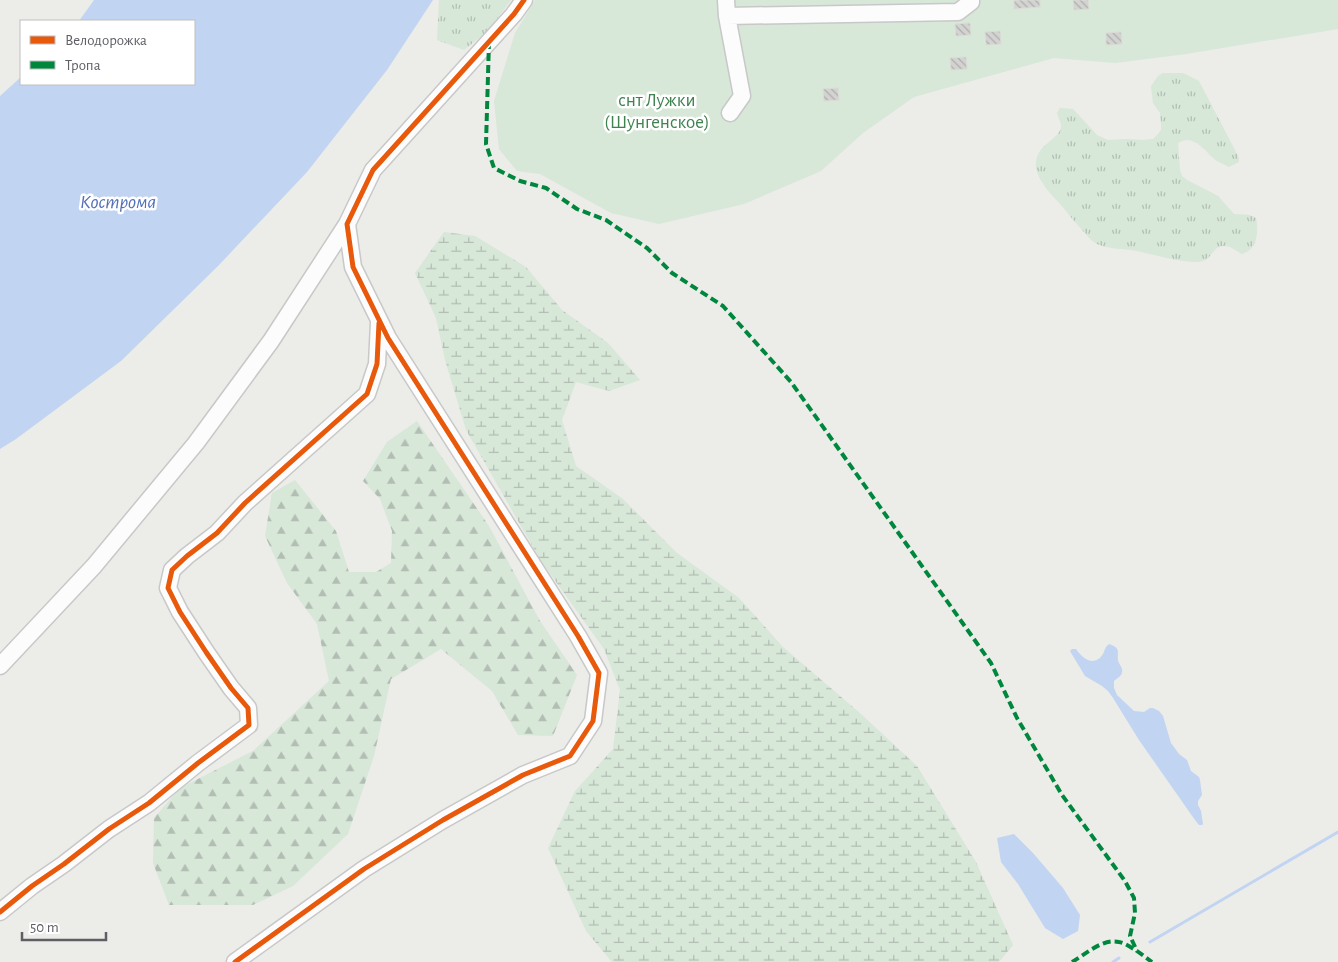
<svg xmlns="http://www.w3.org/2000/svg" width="1338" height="962" viewBox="0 0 1338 962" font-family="'Alegreya Sans',sans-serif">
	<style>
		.grass { fill: url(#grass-tufts) }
		.forest { fill: url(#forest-firs) }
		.wetland { fill: url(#wetland-marsh) }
		.garden { fill: #d7e7d8 }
		.water { fill: #c1d4f2 }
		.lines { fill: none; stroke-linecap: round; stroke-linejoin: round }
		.stream { stroke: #c1d4f2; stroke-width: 3 }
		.building { fill: url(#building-back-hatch); stroke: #dcdbd7 }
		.minor-casing { stroke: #c8c8c8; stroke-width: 19 }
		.minor { stroke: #fcfcfc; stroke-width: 16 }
		.quiet { stroke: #00873e; stroke-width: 4; stroke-dasharray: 8 4; stroke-linecap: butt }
		.cycleway-casing { stroke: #fff; stroke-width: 8 }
		.cycleway { stroke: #e8590c; stroke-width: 5 }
		.labels { text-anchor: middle; stroke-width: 5; stroke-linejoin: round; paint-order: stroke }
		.park-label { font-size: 19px; fill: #3f8250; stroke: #fff }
		.water-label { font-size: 20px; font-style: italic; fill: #5470b7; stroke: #fff }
	</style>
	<defs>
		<pattern id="grass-tufts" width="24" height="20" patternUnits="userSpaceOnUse" patternTransform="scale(1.25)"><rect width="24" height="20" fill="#d7e7d8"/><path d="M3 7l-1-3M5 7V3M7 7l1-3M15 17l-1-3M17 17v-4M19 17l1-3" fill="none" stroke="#b2beb3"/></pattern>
		<pattern id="forest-firs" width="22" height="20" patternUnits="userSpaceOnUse" patternTransform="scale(1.25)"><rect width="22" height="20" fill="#d7e7d8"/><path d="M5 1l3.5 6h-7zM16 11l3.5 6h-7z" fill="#b2beb3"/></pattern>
		<pattern id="wetland-marsh" width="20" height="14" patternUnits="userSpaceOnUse" patternTransform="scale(1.25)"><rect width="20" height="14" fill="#d7e7d8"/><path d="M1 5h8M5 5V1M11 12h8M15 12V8" fill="none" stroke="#b2beb3"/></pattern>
		<pattern id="building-back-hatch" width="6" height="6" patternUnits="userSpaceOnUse" patternTransform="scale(1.25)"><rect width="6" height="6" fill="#d3d3d1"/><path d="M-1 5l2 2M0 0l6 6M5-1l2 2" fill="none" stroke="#aeaead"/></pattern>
	</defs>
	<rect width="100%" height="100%" fill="#ecece8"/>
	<!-- grass -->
	<path class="grass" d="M439,0H511L488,31L464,50L437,40Z
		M1163,73H1183L1199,81L1238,156L1239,162L1229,167C1225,165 1221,163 1217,161C1206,153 1194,132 1178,143L1180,170L1182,176L1187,180L1218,196L1234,214C1243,215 1248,213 1256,218C1259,232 1257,250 1242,254C1236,251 1231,246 1225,246C1211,245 1213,262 1197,262C1177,262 1157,255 1137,251C1123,248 1111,250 1097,244C1091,241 1087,235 1083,231C1075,222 1068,214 1061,205C1055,198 1048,192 1044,185C1040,180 1037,173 1036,167C1034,144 1060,140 1061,127C1062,123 1058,118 1057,113L1060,108L1073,109L1097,135L1108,140L1128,139L1142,140L1153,139L1157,135L1161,130V124L1160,113L1153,103L1151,86L1158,76Z"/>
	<!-- forest -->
	<path class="forest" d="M417,421L489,526L540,621L577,675L553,736L518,735L492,691L441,649L391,679L374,756L348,834L293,886L253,905H169L153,863L154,818L180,788L253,751L329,681L317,624L287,583L265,536L272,493L295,480L336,531L349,572H376L391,563L392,531L380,499L363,481L387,442Z"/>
	<!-- wetland -->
	<path class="wetland" d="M444,232L475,236L526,267L562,310L608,343L640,380L609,391L576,382L562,420L576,466L623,499L677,553L739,598L783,647L861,714L917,766L976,862L1013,945L999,962H612L586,931L548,848L575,791L613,749L620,690L604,649L541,561L466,430L445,360L436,318L415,273Z"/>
	<!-- garden -->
	<path class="garden" d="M535,0H1338V29L1186,54L1115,63L1054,58L914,97L863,133L821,171L744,204L659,224L611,213L540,174L517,171L499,149L494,101L515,33Z"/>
	<!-- water -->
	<path class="water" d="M94,0H433L387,70L307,172L218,266L121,361L16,439L0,449V96L21,77V84H194V21H79Z
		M1109,644C1121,648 1117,651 1118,660C1119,665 1123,667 1122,672C1122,676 1117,678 1114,681V688L1117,695L1134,711L1144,712L1150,708H1153L1159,711L1163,716L1171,743L1179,754L1187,760L1191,771L1199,777L1200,780L1202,795L1198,801V805L1201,811L1203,824L1202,825H1199L1195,820L1139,740L1113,698L1108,691L1102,686L1085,676L1070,651L1072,649H1076C1082,658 1094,668 1103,654C1105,650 1105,647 1109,644Z
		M1014,834L1033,853L1063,888L1080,915L1078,931L1063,939L1045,928L1018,884L1001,862L997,838Z"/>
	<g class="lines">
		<!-- stream -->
		<path class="stream" d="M1150,942L1338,832
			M1113,962L1119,958"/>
	</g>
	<!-- building -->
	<path class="building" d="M1014,0H1040V7L1014,9Z
		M1073,0H1088L1089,9L1074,10Z
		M970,23L971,35L956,36L955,24Z
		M1000,31L1001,44L986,45L985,32Z
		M1121,32L1122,44L1106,45V33Z
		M966,57L967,69L951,70L950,58Z
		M838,88L839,100L824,101L823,89Z"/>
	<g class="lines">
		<!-- minor casing -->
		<g class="minor-casing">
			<path id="minor" d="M726,0L727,16L958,12L971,2V0
				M727,16L742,96L730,113
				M0,666L94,566L196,443L271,341L347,224
				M0,912L32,886L64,864L109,829L149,803L198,763L249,725L248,708L231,688L206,652L180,612L168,588L172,570L187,556L217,533L245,503L367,394L377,364L379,323
				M235,962L364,869L443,820L523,775L570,756L593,721L599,673L578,636L388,338L353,267L347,224L373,170L514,14L524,0"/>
		</g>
		<!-- minor -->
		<use href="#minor" class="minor"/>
		<!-- quiet -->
		<path class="quiet" d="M489,41L486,144L494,168L520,181L546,188L577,209L606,220L647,248L672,273L723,306L791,382L991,663L1017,718L1062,795L1125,881L1134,898L1135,913L1130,936L1137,951L1152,962
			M1072,962C1086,954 1103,938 1119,942C1125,943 1132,948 1137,951"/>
		<!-- cycleway casing -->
		<g class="cycleway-casing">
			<path id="cycleway" d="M0,912L32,886L64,864L109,829L149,803L198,763L249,725L248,708L231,688L206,652L180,612L168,588L172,570L187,556L217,533L245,503L367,394L377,364L379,323
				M235,962L364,869L443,820L523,775L570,756L593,721L599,673L578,636L388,338L353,267L347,224L373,170L514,14L524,0"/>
		</g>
		<!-- cycleway -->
		<use href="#cycleway" class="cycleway"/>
	</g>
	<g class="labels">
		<!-- park labels -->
		<g class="park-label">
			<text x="657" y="106">снт Лужки<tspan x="657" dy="22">(Шунгенское)</tspan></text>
		</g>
		<!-- water labels -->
		<g class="water-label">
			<text x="118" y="208">Кострома</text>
		</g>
	</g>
	<!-- legend -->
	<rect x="20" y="20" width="175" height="65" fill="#ffffff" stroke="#bfbfc1"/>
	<rect x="30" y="36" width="25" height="8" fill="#e8590c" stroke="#bfbfc1"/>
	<text x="65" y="45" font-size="15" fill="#5e5f65">Велодорожка</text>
	<rect x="30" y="61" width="25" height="8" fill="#00873e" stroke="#bfbfc1"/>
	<text x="65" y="70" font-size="15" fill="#5e5f65">Тропа</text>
	<!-- scale -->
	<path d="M22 932v8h84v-8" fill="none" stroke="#5e5f65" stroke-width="2.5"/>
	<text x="30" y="932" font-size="15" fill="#5e5f65" stroke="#ffffff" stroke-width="4" paint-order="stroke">50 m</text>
</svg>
